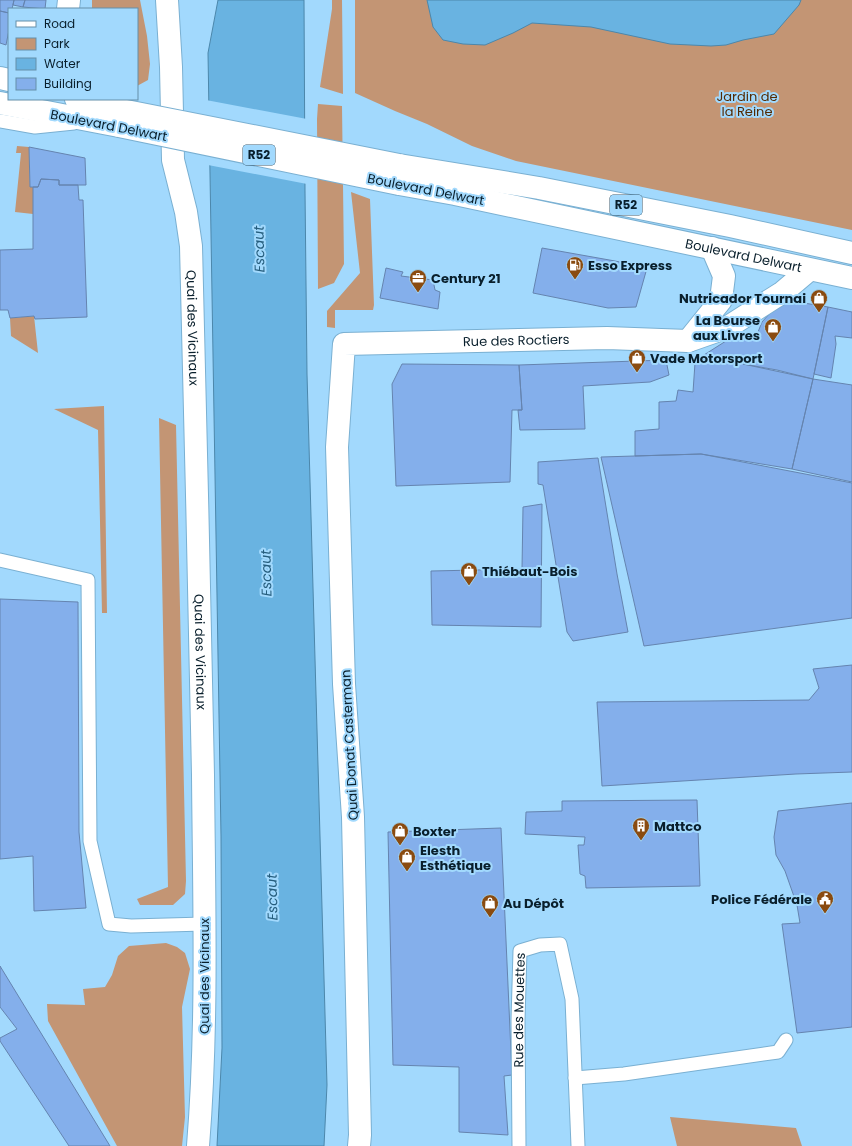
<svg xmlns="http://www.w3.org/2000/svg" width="852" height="1146" viewBox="0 0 852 1146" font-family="Poppins,sans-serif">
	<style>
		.green { fill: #c39574 }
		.water { fill: #69b3e1; stroke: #4c87ab }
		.pier { fill: #a2d9fd }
		.building { fill: #84afeb; stroke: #6584af }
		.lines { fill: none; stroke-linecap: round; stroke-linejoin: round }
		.lane-casing { stroke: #7ab0d2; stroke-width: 15 }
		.street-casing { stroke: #7ab0d2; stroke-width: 24 }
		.primary-casing { stroke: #7ab0d2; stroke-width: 24 }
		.lane { stroke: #fff; stroke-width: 13 }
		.street { stroke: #fff; stroke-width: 22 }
		.primary { stroke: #fff; stroke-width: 22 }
		.primary-bridge-casing { stroke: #7ab0d2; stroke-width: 24; stroke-linecap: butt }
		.primary-bridge { stroke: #fff; stroke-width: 22 }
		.labels { text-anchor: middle; stroke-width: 4; stroke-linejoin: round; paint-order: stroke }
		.shield { fill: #a2d9fd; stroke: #37576b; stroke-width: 1 }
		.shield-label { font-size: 12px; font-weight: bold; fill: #091f2c }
		.park-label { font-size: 13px; fill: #532a03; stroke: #a2d9fd }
		.street-label { font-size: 13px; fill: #091f2c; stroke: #a2d9fd }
		.poi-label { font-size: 13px; font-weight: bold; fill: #091f2c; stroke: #a2d9fd; text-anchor: start }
		.water-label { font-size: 14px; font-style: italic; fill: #255d7d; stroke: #a2d9fd }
	</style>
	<rect width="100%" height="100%" fill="#a2d9fd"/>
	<!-- green -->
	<path class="green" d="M92,0H140L147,36L150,64L148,80L137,86V9H92Z
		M332,0H342L343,94L320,87L332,9Z
		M355,0H852V230L516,161L472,146L427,124L395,111L355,93Z
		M318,104L342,106L344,264L334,283L318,289L317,119Z
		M17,146L29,147L30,186L33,187V214L15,212L21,153H16Z
		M351,192L370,199L374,305L373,310H335V328L327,327V311L360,273Z
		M34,316L38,353L11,336L10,318Z
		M104,406L107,613H102L98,430L54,409Z
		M159,418L176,425L186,881L185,894L173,905H140L137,899L168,887Z
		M166,943L177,947L185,953L190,969L182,1007L185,1117L182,1146H117L48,1021L47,1004L85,1005L83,989L105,987L112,975L118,956L129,946Z
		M670,1117L796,1128L802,1146H677Z"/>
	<!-- water -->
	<path class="water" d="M218,0H304L305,191L307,374L327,1085L324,1146H217L222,1048L221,836L208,53Z
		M427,0H801L799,5L774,34L743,40L726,45L711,46L670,44L591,27L532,23L513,33L485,45L463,44L443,40L433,27Z"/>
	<!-- pier -->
	<path class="pier" d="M206,100L307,119V184L208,165Z"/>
	<!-- building -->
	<path class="building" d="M0,0H14L12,9H9V13L0,11Z
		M14,0H25L23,7L13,5Z
		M25,0H46L45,9L23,7Z
		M0,11L9,13V30L6,45L0,43Z
		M29,147L85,158L86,185H59V180L41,179L38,187H30Z
		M41,179L59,180V185H78L79,200H83L87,317L35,319L34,316L10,318L8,310H0V250L33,249V187H38Z
		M542,248L615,261L647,268L636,307L608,308L533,293Z
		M386,268L403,272L401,276L433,280L435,290L440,292L438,309L380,298Z
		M798,302L828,307L813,379L777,370L743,364L742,358L696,360L737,334L756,337L762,322L770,313L782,305Z
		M828,307L852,312V338L835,336L836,344L831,378L814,374Z
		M742,358L743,364L813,379L792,469L701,454L635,456V431L659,429V402L676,401L678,390L693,392L695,363Z
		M666,360L669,375L650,382L583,386L585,429L520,430L518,410H522L519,365Z
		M402,364L519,365L522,410H512L510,482L396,486L392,384Z
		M813,379L852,385V482L792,469Z
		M701,454L852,483V618L644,646L601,457Z
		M598,458L617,574L628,632L573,641L567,632L543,485L538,484V462Z
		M542,504L541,627L432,625L431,571L522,569L523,507Z
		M0,599L78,602L79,832L86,908L34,911L33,856L0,859Z
		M852,665V772L796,774L602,786L597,702L809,700L819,688L813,669Z
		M697,800L700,886L586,888L585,876L580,874L578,845H584L585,837L525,834L526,812L562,811V801Z
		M852,803V1027L797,1033L782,924L800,923L797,905L785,871L776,855L774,837L778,811Z
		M501,828L512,1075L504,1076L508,1135L459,1132V1067L393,1065L388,832Z
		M0,966L110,1146H69L0,1041V1038L17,1029L0,1007Z"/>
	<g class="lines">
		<!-- lane casing -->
		<g class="lane-casing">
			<g id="lane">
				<path d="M0,121L35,127L74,123"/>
				<path d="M0,560L88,580L90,841L109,924L131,926L204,924"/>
				<path d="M575,1078L624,1074L778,1052L786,1040"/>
				<path id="s1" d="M519,1146L518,1020L520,951L540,945L560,944L572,999L578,1146"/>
			</g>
		</g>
		<!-- street casing -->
		<g class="street-casing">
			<g id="street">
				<path id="s2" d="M167,0L171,67L173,160L186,212L191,246C195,422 200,599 203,775C204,899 208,1023 198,1146"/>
				<path d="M68,9L69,0"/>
				<path d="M688,341L721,300L724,276L712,248"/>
				<path id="s3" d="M359,1146L360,1135L353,817L344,684L337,447L344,344L607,338L688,341L728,327L783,292L809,270"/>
			</g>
		</g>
		<!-- primary casing -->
		<g class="primary-casing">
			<g id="primary">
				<path d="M0,78L9,80"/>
				<path d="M76,99L121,110"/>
				<path d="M0,103L119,126"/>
				<path d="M399,165L539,188L730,226L852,253"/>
				<path id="s4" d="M399,184L455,194L852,278"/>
			</g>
		</g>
		<!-- lane -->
		<use href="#lane" class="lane"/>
		<!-- street -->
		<use href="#street" class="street"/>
		<!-- primary -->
		<use href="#primary" class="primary"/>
		<!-- primary-bridge casing -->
		<g class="primary-bridge-casing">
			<path id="primary-bridge" d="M121,110L399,165
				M119,126L399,184"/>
		</g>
		<!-- primary-bridge -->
		<use href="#primary-bridge" class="primary-bridge"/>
	</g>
	<!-- icons -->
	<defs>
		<g id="fuel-pin" transform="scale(0.9)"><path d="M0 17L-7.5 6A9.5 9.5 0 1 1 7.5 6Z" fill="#8a4b10" stroke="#a2d9fd"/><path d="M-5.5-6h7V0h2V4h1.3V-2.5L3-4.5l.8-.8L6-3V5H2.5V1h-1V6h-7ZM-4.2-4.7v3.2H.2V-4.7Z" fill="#fff"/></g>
		<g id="office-pin" transform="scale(0.9)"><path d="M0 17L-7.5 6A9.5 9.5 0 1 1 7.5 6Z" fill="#8a4b10" stroke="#a2d9fd"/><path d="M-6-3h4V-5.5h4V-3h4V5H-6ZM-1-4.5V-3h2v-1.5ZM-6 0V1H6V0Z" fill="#fff"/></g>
		<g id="shop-pin" transform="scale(0.9)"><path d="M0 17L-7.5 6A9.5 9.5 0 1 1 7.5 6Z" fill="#8a4b10" stroke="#a2d9fd"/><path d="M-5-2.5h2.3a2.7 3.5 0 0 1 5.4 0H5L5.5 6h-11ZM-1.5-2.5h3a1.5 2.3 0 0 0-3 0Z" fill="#fff"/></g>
		<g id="building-pin" transform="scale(0.9)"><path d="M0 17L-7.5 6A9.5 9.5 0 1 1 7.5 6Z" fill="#8a4b10" stroke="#a2d9fd"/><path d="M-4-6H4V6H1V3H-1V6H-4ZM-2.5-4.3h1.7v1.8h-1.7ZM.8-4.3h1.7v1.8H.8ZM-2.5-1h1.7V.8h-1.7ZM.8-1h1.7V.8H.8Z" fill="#fff"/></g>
		<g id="civic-pin" transform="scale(0.9)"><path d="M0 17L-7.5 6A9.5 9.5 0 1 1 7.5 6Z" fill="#8a4b10" stroke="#a2d9fd"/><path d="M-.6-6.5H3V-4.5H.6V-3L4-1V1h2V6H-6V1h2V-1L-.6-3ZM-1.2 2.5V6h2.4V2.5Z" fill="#fff"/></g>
	</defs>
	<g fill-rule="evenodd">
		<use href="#fuel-pin" x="575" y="265"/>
		<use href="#office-pin" x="418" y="278"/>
		<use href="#shop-pin" x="819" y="298"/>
		<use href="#shop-pin" x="773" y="327"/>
		<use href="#shop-pin" x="637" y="358"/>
		<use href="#shop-pin" x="469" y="571"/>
		<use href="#building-pin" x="641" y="826"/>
		<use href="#shop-pin" x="400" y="831"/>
		<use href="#shop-pin" x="407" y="857"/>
		<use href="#civic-pin" x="825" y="899"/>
		<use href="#shop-pin" x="490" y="903"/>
	</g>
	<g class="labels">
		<!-- shield labels -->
		<g class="shield">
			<rect x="243" y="145" width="32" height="20" rx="3"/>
			<rect x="610" y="195" width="32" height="20" rx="3"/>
		</g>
		<g class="shield-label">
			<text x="259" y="159">R52</text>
			<text x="626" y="209">R52</text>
		</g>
		<!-- park labels -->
		<g class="park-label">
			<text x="747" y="101">Jardin de<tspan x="747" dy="15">la Reine</tspan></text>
		</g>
		<!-- street labels -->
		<g class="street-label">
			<text transform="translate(109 125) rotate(11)" y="5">Boulevard Delwart</text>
			<text transform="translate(426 189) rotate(11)" y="5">Boulevard Delwart</text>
			<text dy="5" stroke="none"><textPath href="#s4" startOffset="352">Boulevard Delwart</textPath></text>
			<text dy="5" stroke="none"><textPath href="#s2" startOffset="330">Quai des Vicinaux</textPath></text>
			<text dy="5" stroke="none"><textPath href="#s3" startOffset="975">Rue des Roctiers</textPath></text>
			<text dy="5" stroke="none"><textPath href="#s2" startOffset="654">Quai des Vicinaux</textPath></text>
			<text transform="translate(349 745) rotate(-93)" y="5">Quai Donat Casterman</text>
			<text transform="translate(204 976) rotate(-90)" y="5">Quai des Vicinaux</text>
			<text dy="5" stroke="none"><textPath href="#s1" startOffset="136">Rue des Mouettes</textPath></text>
		</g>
		<!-- poi labels -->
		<g class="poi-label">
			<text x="588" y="270">Esso Express</text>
			<text x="431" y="283">Century 21</text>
			<text x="806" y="303" text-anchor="end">Nutricador Tournai</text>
			<text x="760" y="325" text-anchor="end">La Bourse<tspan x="760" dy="15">aux Livres</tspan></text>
			<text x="650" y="363">Vade Motorsport</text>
			<text x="482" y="576">Thiébaut-Bois</text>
			<text x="654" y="831">Mattco</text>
			<text x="413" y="836">Boxter</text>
			<text x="420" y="855">Elesth<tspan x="420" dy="15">Esthétique</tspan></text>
			<text x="812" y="904" text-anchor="end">Police Fédérale</text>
			<text x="503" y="908">Au Dépôt</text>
		</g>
		<!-- water labels -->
		<g class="water-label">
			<text transform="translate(259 249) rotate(-91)" y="5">Escaut</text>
			<text transform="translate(266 573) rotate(-91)" y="5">Escaut</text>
			<text transform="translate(272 897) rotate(-91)" y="5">Escaut</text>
		</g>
	</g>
	<!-- legend -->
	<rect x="8" y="8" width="130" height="92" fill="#a2d9fd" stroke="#658fa9"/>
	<rect x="16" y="21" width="20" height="6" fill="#ffffff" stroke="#658fa9"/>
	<text x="44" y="28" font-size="12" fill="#091f2c">Road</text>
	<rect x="16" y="38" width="20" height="12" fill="#c39574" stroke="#658fa9"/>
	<text x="44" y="48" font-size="12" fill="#091f2c">Park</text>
	<rect x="16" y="58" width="20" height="12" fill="#69b3e1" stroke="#658fa9"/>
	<text x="44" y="68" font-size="12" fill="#091f2c">Water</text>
	<rect x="16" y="78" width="20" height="12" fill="#84afeb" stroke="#658fa9"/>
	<text x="44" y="88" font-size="12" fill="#091f2c">Building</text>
</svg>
